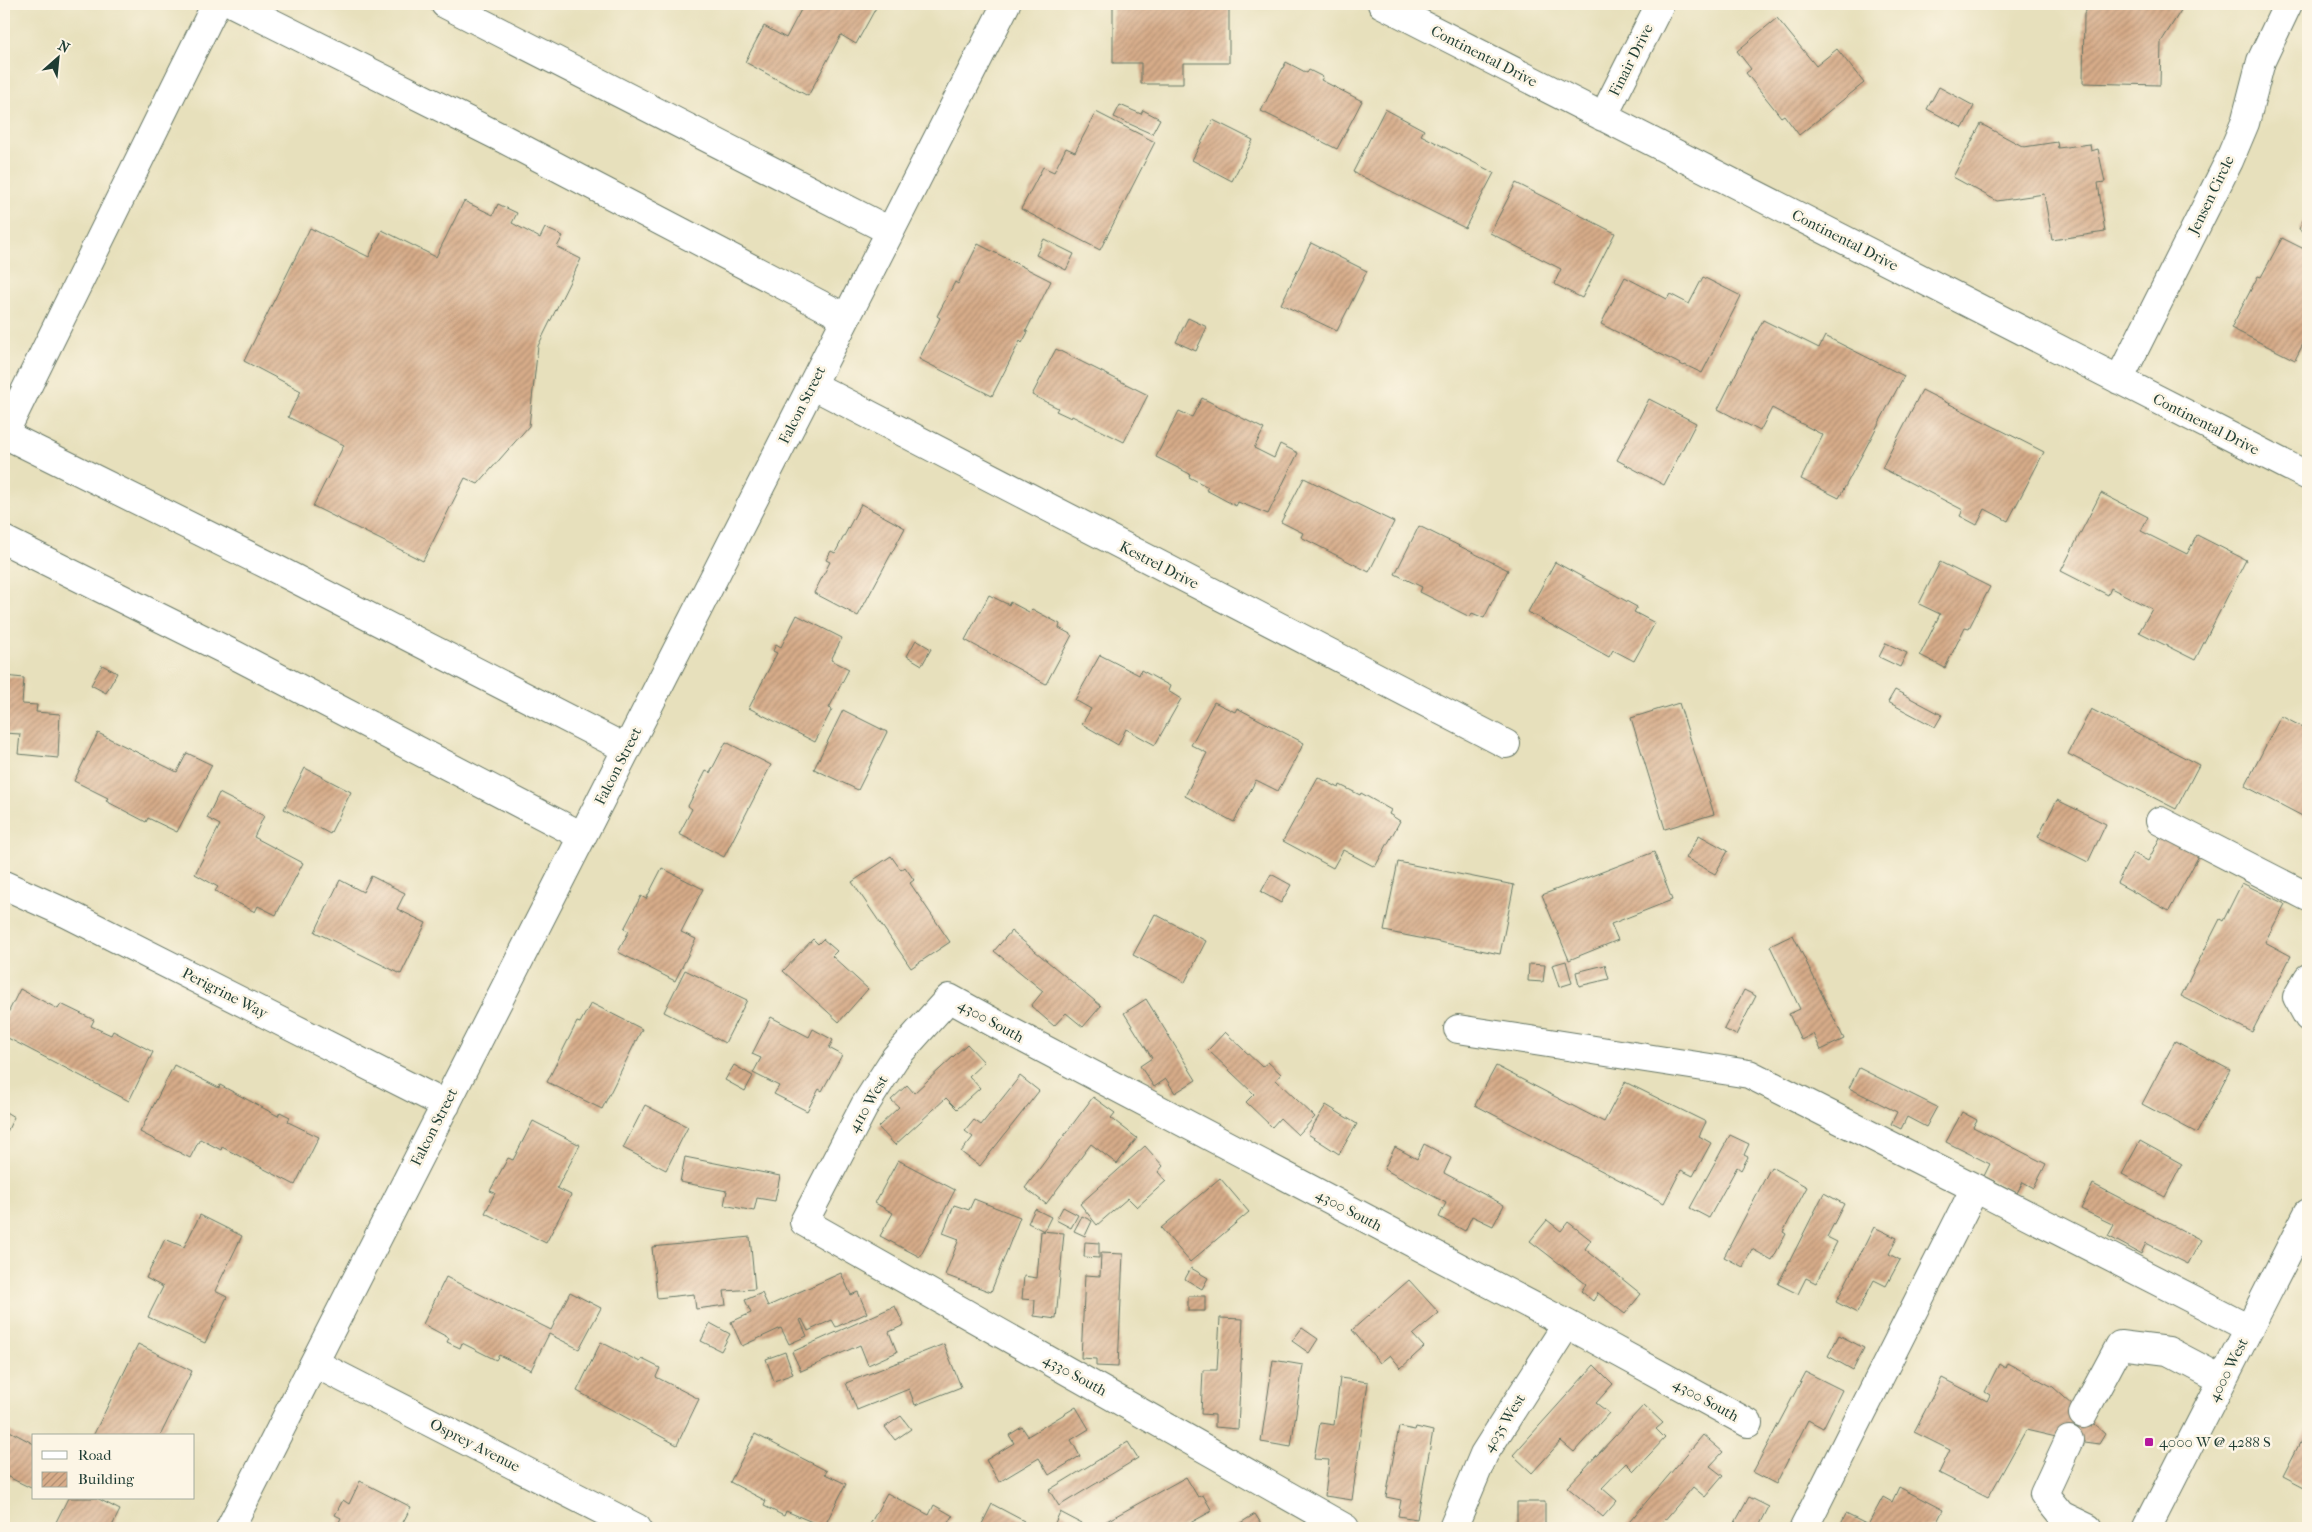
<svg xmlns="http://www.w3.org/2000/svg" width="2312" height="1532" viewBox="0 0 2312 1532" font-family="'IM FELL French Canon',serif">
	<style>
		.building { fill: url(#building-hatch) }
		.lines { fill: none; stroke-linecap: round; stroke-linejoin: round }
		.minor-casing { stroke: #657664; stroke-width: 30 }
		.minor { stroke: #fff; stroke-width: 28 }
		.poi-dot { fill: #b5179e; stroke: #fcf5e5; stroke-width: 2 }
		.labels { text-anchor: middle; stroke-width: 5; stroke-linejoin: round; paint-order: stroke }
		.street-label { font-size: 15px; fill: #1f3d34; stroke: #fcf5e5 }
		.poi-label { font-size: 15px; fill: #1f3d34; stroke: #fcf5e5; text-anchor: start }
	</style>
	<defs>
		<pattern id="building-hatch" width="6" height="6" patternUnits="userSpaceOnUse" patternTransform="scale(1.25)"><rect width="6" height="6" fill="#d7ac89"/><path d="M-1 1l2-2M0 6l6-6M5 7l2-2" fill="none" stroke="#ae8d71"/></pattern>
	</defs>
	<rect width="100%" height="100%" fill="#fcf5e5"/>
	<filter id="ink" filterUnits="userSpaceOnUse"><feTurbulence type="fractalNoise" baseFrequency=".02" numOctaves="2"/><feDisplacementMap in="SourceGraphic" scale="10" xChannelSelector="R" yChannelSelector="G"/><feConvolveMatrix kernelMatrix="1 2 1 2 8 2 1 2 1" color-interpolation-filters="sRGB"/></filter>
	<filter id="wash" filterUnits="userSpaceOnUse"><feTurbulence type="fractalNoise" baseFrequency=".0096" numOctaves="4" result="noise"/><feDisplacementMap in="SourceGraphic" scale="20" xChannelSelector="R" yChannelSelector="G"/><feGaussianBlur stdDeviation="1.12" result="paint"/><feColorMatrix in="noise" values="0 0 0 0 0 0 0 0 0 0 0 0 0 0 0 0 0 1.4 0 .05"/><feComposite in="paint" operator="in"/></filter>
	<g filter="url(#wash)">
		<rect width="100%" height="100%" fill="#e7e0bc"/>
		<g id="blocks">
			<!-- building -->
			<path class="building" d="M804,4H878L856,44L841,35L808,96L745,62L764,26L786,38Z
				M1162,4L1229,5V63H1183V84H1141V63H1113V5Z
				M2091,4H2185L2161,42L2160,85L2083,83L2084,14Z
				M1777,18L1816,66L1837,49L1864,83L1799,135L1784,115L1781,117L1746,73L1751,69L1737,51Z
				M1286,62L1307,73L1309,70L1323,77L1321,80L1362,101L1337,149L1261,111Z
				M1939,87L1974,106L1963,128L1927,109Z
				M1120,105L1141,114L1143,110L1160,119L1152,134L1114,117Z
				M1385,109L1424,130L1421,135L1494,173L1465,228L1353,172Z
				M1096,112L1155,142L1100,250L1021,209L1043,167L1054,172L1066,148L1075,152Z
				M1213,120L1253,140L1232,181L1192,160Z
				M1981,124L2024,147L2057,142L2058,148L2090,144L2091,151L2098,149L2105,182L2098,183L2105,232L2052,240L2044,194L1997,201L1953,177Z
				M1516,183L1615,233L1582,298L1554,284L1561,269L1490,233Z
				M464,201L493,215L498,204L517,213L512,223L540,238L545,228L563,236L557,247L581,259L538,346L529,426L478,484L465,478L423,561L313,506L344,445L288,417L301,391L244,361L310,228L369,257L382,230L436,257Z
				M2308,210V234L2299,229Z
				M2282,238L2308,251V334L2295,360L2231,328L2258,276L2261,277Z
				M1044,239L1074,254L1066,270L1036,255Z
				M1311,243L1367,271L1337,331L1281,304Z
				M978,244L1051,281L1026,331L1028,332L1022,343L1020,341L992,396L919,359L940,318L937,316L955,282L958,284Z
				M1625,277L1667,299L1670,294L1689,304L1703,277L1741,296L1702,373L1685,365L1684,366L1601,324Z
				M1188,318L1207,327L1196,351L1176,342Z
				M1763,320L1819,348L1825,336L1904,376L1839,498L1801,479L1823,435L1772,408L1760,431L1718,409Z
				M1056,349L1148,395L1124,442L1072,416L1071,418L1056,411L1058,408L1032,395Z
				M1922,390L2044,452L2008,521L1985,509L1977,525L1960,516L1963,510L1882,468Z
				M1202,398L1264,429L1254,448L1274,458L1280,444L1298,453L1268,514L1238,502L1236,506L1206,490L1208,487L1189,477L1190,474L1156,457L1179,411L1192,417Z
				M1649,399L1696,423L1664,485L1617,460Z
				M1304,478L1394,522L1369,572L1301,537L1303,533L1281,522Z
				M2101,493L2148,517L2141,531L2187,554L2197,535L2246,560L2195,660L2139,632L2152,609L2111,588L2108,595L2061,571Z
				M861,504L905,528L858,616L814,593L830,562L826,560L831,551L835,553Z
				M1419,526L1508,570L1484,618L1472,613L1470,617L1420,592L1422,587L1395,574Z
				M1555,562L1637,607L1634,612L1655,623L1634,661L1613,650L1609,657L1528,612Z
				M1940,562L1990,587L1969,628L1965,627L1945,668L1920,655L1940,614L1919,604Z
				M989,595L1009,605L1010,602L1029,612L1032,609L1060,624L1059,628L1072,635L1046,684L965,640Z
				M797,615L842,638L831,660L849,669L829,708L832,709L815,742L749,708L777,653L773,651L776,644L781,647Z
				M916,640L931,649L922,665L907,656Z
				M1886,643L1907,653L1900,667L1879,657Z
				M1100,655L1139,675L1141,670L1170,686L1168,691L1181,699L1155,745L1126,729L1118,745L1082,724L1091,709L1075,700Z
				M102,665L117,673L106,693L91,685Z
				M4,676L24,678L22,704L37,705L36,712L60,714L58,758L18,754L20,734L4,733Z
				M1895,690L1942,715L1935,727L1888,702Z
				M1214,702L1235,712L1237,708L1304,743L1278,791L1256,780L1234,822L1185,796L1207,753L1191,745Z
				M1679,703L1714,814L1665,829L1631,718Z
				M2091,709L2199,765L2176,809L2068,754Z
				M843,710L887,732L858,790L814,769Z
				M2281,716L2308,730V819L2245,786Z
				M98,733L177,772L187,753L212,765L177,832L148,818L146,822L106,801L108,798L74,781Z
				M726,742L771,765L724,857L679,834L692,809L688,806L706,771L710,773Z
				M305,768L351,792L330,834L284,809Z
				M1318,777L1339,788L1340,785L1360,795L1361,793L1391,810L1389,814L1400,821L1375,867L1343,850L1333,868L1283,841Z
				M219,793L264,816L254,837L303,863L276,915L258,906L255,912L215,891L218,887L195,874L220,825L207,818Z
				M2057,800L2106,824L2088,862L2038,837Z
				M2164,830L2202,850L2169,911L2117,883L2133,853L2148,861Z
				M1699,835L1728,851L1715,874L1686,858Z
				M1654,852L1672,900L1611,924L1618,940L1569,960L1542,895Z
				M891,856L901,870L905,867L914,880L910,883L950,942L911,968L852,882Z
				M1398,862L1514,885L1500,954L1384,931Z
				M662,868L703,889L681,932L696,939L675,981L618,952L629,931L624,929L641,896L646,899Z
				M1271,874L1291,885L1281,903L1261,892Z
				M371,876L405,893L397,909L426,923L401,974L315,932L340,880L363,892Z
				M2242,883L2285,904L2265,942L2291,956L2252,1032L2181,996L2220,919L2223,921Z
				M1155,914L1206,941L1185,982L1133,955Z
				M1011,931L1101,1006L1083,1027L1066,1013L1054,1026L1031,1006L1043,991L994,951Z
				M1793,935L1844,1039L1821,1050L1813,1034L1801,1040L1789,1014L1800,1009L1770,946Z
				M813,939L818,944L823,939L837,951L832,956L868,989L839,1022L783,971Z
				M1566,961L1572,983L1559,987L1552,965Z
				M1529,964L1545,965L1543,982L1528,981Z
				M1605,965L1609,979L1579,986L1576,972Z
				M685,970L747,1000L725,1043L664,1012Z
				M20,989L58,1009L61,1004L94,1020L91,1026L111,1035L113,1031L153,1052L129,1101L4,1036V1021Z
				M1744,990L1756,996L1736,1035L1724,1029Z
				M1146,999L1196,1080L1175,1093L1166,1079L1154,1087L1140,1066L1152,1058L1124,1013Z
				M591,1003L642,1029L602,1109L547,1082L577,1022L580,1023Z
				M771,1017L809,1037L813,1029L833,1040L829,1048L842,1055L822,1091L819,1089L807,1111L774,1094L779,1086L753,1073L761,1058L752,1054Z
				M1225,1032L1262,1067L1268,1062L1281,1074L1276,1080L1315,1117L1298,1135L1280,1118L1272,1127L1246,1102L1254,1094L1208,1050Z
				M2175,1041L2230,1070L2197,1133L2142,1104Z
				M967,1044L984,1062L969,1076L980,1088L957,1109L946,1098L895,1145L878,1127L899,1107L891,1100L907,1085L914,1093Z
				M174,1065L219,1088L220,1085L278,1116L280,1112L290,1117L288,1122L319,1137L295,1185L222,1147L221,1150L200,1139L190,1158L140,1132Z
				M734,1065L753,1076L745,1091L725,1080Z
				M1496,1066L1604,1122L1625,1082L1706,1122L1699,1136L1711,1143L1693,1176L1681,1170L1664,1203L1475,1105Z
				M1859,1068L1937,1107L1926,1127L1907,1117L1901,1129L1891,1124L1897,1112L1849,1088Z
				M1020,1076L1039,1091L980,1166L961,1152L973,1137L965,1131L974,1120L981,1125Z
				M1093,1097L1115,1113L1111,1118L1137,1138L1117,1164L1091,1144L1046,1204L1025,1188Z
				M645,1105L688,1127L666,1170L623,1148Z
				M1326,1105L1357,1124L1339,1154L1308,1134Z
				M4,1111L14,1117L4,1138Z
				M1962,1112L1977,1120L1973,1127L2046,1164L2034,1188L2023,1182L2017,1193L1984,1176L1990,1164L1946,1142Z
				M533,1121L580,1145L557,1188L571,1195L546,1243L485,1213L495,1193L490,1191L508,1158L513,1160Z
				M1730,1135L1749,1144L1744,1155L1748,1157L1741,1170L1737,1167L1709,1218L1690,1208Z
				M2140,1141L2182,1164L2165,1197L2122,1174Z
				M1424,1144L1451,1158L1444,1173L1504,1205L1493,1226L1472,1216L1465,1231L1439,1217L1446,1203L1384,1169L1395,1147L1417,1159Z
				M1145,1146L1163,1166L1158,1172L1166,1181L1137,1207L1128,1198L1097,1225L1080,1204Z
				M685,1157L780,1176L775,1201L757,1198L754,1211L724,1205L727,1191L680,1182Z
				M898,1160L955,1190L920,1257L880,1236L893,1213L875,1203Z
				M1771,1167L1807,1187L1783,1232L1786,1234L1772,1260L1752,1249L1743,1267L1724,1257Z
				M1220,1178L1249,1212L1190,1262L1161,1228Z
				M2093,1184L2201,1240L2188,1264L2146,1243L2141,1254L2108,1236L2114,1225L2081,1209Z
				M1824,1193L1844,1204L1827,1237L1837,1242L1816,1283L1806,1278L1798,1294L1778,1284Z
				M974,1199L1020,1217L991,1292L945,1275L959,1239L943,1233L954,1205L969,1210Z
				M1063,1207L1078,1215L1071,1228L1056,1220Z
				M1035,1209L1051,1217L1044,1231L1028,1223Z
				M200,1215L242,1236L215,1291L227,1297L205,1343L148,1317L163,1287L146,1278L165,1239L184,1247Z
				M1082,1216L1092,1221L1085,1236L1074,1231Z
				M1547,1220L1561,1231L1568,1222L1591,1240L1585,1249L1641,1294L1625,1314L1598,1293L1593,1301L1581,1291L1586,1284L1530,1241Z
				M1874,1227L1897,1238L1889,1254L1900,1260L1886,1286L1874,1280L1857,1313L1836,1302Z
				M1041,1231L1064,1233L1056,1319L1034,1316L1035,1300L1022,1299L1024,1276L1037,1278Z
				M750,1237L755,1289L724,1291L726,1305L696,1309L694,1294L657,1298L652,1247Z
				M1085,1242L1099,1243V1258L1084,1257Z
				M1101,1253L1123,1254L1118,1367L1096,1366V1359L1081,1358L1085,1275L1100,1276Z
				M1191,1268L1208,1278L1202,1289L1185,1279Z
				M841,1273L851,1295L858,1292L867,1313L836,1327L832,1320L808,1331L802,1319L800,1320L807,1336L789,1344L781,1328L742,1346L731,1322L751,1313L745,1300L762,1293L768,1306Z
				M446,1277L551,1330L570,1292L601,1308L579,1349L549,1334L531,1370L499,1355L496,1360L462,1343L460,1348L447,1342L449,1338L423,1324Z
				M1409,1280L1439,1313L1413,1335L1424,1347L1401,1368L1390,1355L1380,1363L1352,1330Z
				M1188,1296H1205V1311H1188Z
				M895,1306L904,1325L889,1332L897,1352L868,1365L860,1345L801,1371L792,1352Z
				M1220,1318L1243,1319L1238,1429L1215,1427V1415L1201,1414L1203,1370H1217Z
				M710,1323L730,1334L721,1351L701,1341Z
				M1302,1328L1318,1339L1309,1353L1292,1341Z
				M1839,1335L1864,1348L1853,1370L1828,1356Z
				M601,1342L640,1362L642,1359L660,1368L656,1377L699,1399L677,1445L577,1391Z
				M138,1344L192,1371L160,1436H93Z
				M944,1344L961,1387L915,1405L909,1389L857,1410L846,1383Z
				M785,1352L793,1374L774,1381L766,1359Z
				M1273,1360L1303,1365L1291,1447L1261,1442Z
				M2007,1363L2053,1387L2105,1434L2099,1444L2069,1440L2026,1430L1988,1498L1939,1473L1950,1450L1914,1432L1942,1378L1987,1401L1990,1395L1985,1392L1999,1364L2005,1368Z
				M1594,1365L1613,1384L1596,1403L1609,1413L1574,1452L1561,1441L1532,1473L1513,1455Z
				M1806,1372L1842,1390L1823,1428L1808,1420L1776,1484L1753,1472Z
				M1340,1378L1368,1382L1352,1500L1325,1496L1329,1460L1314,1459L1320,1423L1334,1425Z
				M1644,1405L1663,1423L1656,1429L1665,1438L1634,1471L1626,1463L1602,1488L1617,1501L1603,1517L1567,1487Z
				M1076,1407L1089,1429L1071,1440L1080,1456L1049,1475L1039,1458L999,1482L986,1460L1014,1443L1009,1435L1022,1427L1028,1436Z
				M901,1416L911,1429L895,1440L885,1427Z
				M1399,1427L1415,1430L1416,1427L1433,1431L1417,1519L1398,1516L1401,1500L1386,1497Z
				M2308,1427V1489L2283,1476Z
				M4,1428L34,1444V1482L31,1488L4,1475Z
				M755,1434L827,1471L825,1474L846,1484L824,1527L786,1511L784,1516L764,1506L766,1501L730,1482Z
				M1703,1435L1723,1452L1710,1466L1723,1476L1705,1497L1693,1487L1658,1528H1624Z
				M1128,1442L1138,1458L1059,1506L1049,1490Z
				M1186,1477L1198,1497L1203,1495L1212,1511L1181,1528H1097L1096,1527Z
				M360,1481L411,1507L400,1528H336L341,1518L335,1515L343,1500L349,1504Z
				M1899,1487L1943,1510L1934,1528H1839L1846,1514L1868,1525L1883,1497L1892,1502Z
				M887,1493L929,1515L934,1505L953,1516L946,1528H868Z
				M1749,1497L1769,1507L1758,1528H1732Z
				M68,1498H97L120,1510L111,1528H53Z
				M1517,1502H1545V1528H1517Z
				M992,1504L1024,1521L1020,1528H980Z
				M1060,1512L1081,1523L1079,1528H1059L1054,1525Z
				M1255,1514L1264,1528H1232Z"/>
		</g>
	</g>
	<g filter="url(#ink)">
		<use href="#blocks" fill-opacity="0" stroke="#657664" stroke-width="1"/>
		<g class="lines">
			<!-- minor casing -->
			<g class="minor-casing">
				<path id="minor" d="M234,4L500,137L846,318
					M445,4L890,231
					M1382,4L2308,476
					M1603,117L1660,4
					M2119,380L2229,161L2245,123L2261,61L2288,4
					M812,385L1506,744
					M4,434L278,570L627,749
					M4,434L216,4
					M4,540L235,655L582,836
					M2160,821L2308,897
					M4,885L68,914L446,1105
					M2308,978L2297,997L2308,1017
					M1458,1029L1749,1074L1975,1188
					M314,1363L637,1528
					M2083,1414L2120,1345L2168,1351L2223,1380
					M2069,1440L2044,1494L2061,1515L2088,1528
					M230,1528L1006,4
					M1345,1528L804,1222L865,1105L895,1058L949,998L1000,1026L1567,1324L1748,1423
					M1453,1528L1484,1454L1567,1324
					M1804,1528L1975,1188L2249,1328
					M2147,1528L2308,1213"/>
			</g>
			<!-- minor -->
			<use href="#minor" class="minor"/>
		</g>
	</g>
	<!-- markers -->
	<rect class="poi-dot" x="2144" y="1437" width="10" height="10" rx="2.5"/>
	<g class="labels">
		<!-- street labels -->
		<g class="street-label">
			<text transform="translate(1484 56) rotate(27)" y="5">Continental Drive</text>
			<text transform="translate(1631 60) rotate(-63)" y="5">Finair Drive</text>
			<text transform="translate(2211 195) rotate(-64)" y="5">Jensen Circle</text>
			<text transform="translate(1845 240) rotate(27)" y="5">Continental Drive</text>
			<text transform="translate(802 405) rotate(-63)" y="5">Falcon Street</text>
			<text transform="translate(2206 424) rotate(27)" y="5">Continental Drive</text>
			<text transform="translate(1159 565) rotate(27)" y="5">Kestrel Drive</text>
			<text transform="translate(618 766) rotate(-63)" y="5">Falcon Street</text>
			<text transform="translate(225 993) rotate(27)" y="5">Perigrine Way</text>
			<text transform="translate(991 1021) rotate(29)" y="5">4300 South</text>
			<text transform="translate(868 1104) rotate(-60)" y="5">4110 West</text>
			<text transform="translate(434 1127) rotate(-63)" y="5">Falcon Street</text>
			<text transform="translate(1349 1210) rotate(28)" y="5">4300 South</text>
			<text transform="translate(2228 1370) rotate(-63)" y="5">4000 West</text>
			<text transform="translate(1075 1375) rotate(29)" y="5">4330 South</text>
			<text transform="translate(1706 1400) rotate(29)" y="5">4300 South</text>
			<text transform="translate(1504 1423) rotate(-58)" y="5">4035 West</text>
			<text transform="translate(475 1445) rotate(27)" y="5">Osprey Avenue</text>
		</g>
		<!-- poi labels -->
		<g class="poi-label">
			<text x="2159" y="1447">4000 W @ 4288 S</text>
		</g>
	</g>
	<!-- margin -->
	<rect width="2312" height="1532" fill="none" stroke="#fcf5e5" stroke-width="20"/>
	<!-- legend -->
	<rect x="32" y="1434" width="162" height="65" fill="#fcf5e5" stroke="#a4ab9e"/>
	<rect x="42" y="1451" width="25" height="8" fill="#ffffff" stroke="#a4ab9e"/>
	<text x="78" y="1460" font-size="15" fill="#1f3d34">Road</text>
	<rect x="42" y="1472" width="25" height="15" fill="url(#building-hatch)" stroke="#a4ab9e"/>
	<text x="78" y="1484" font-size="15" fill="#1f3d34">Building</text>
	<!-- north arrow -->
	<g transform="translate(58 58) rotate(27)" stroke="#fcf5e5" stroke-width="4" paint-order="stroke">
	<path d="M0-4L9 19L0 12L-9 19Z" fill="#1f3d34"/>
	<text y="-8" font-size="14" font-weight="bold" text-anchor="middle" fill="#1f3d34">N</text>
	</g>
</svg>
